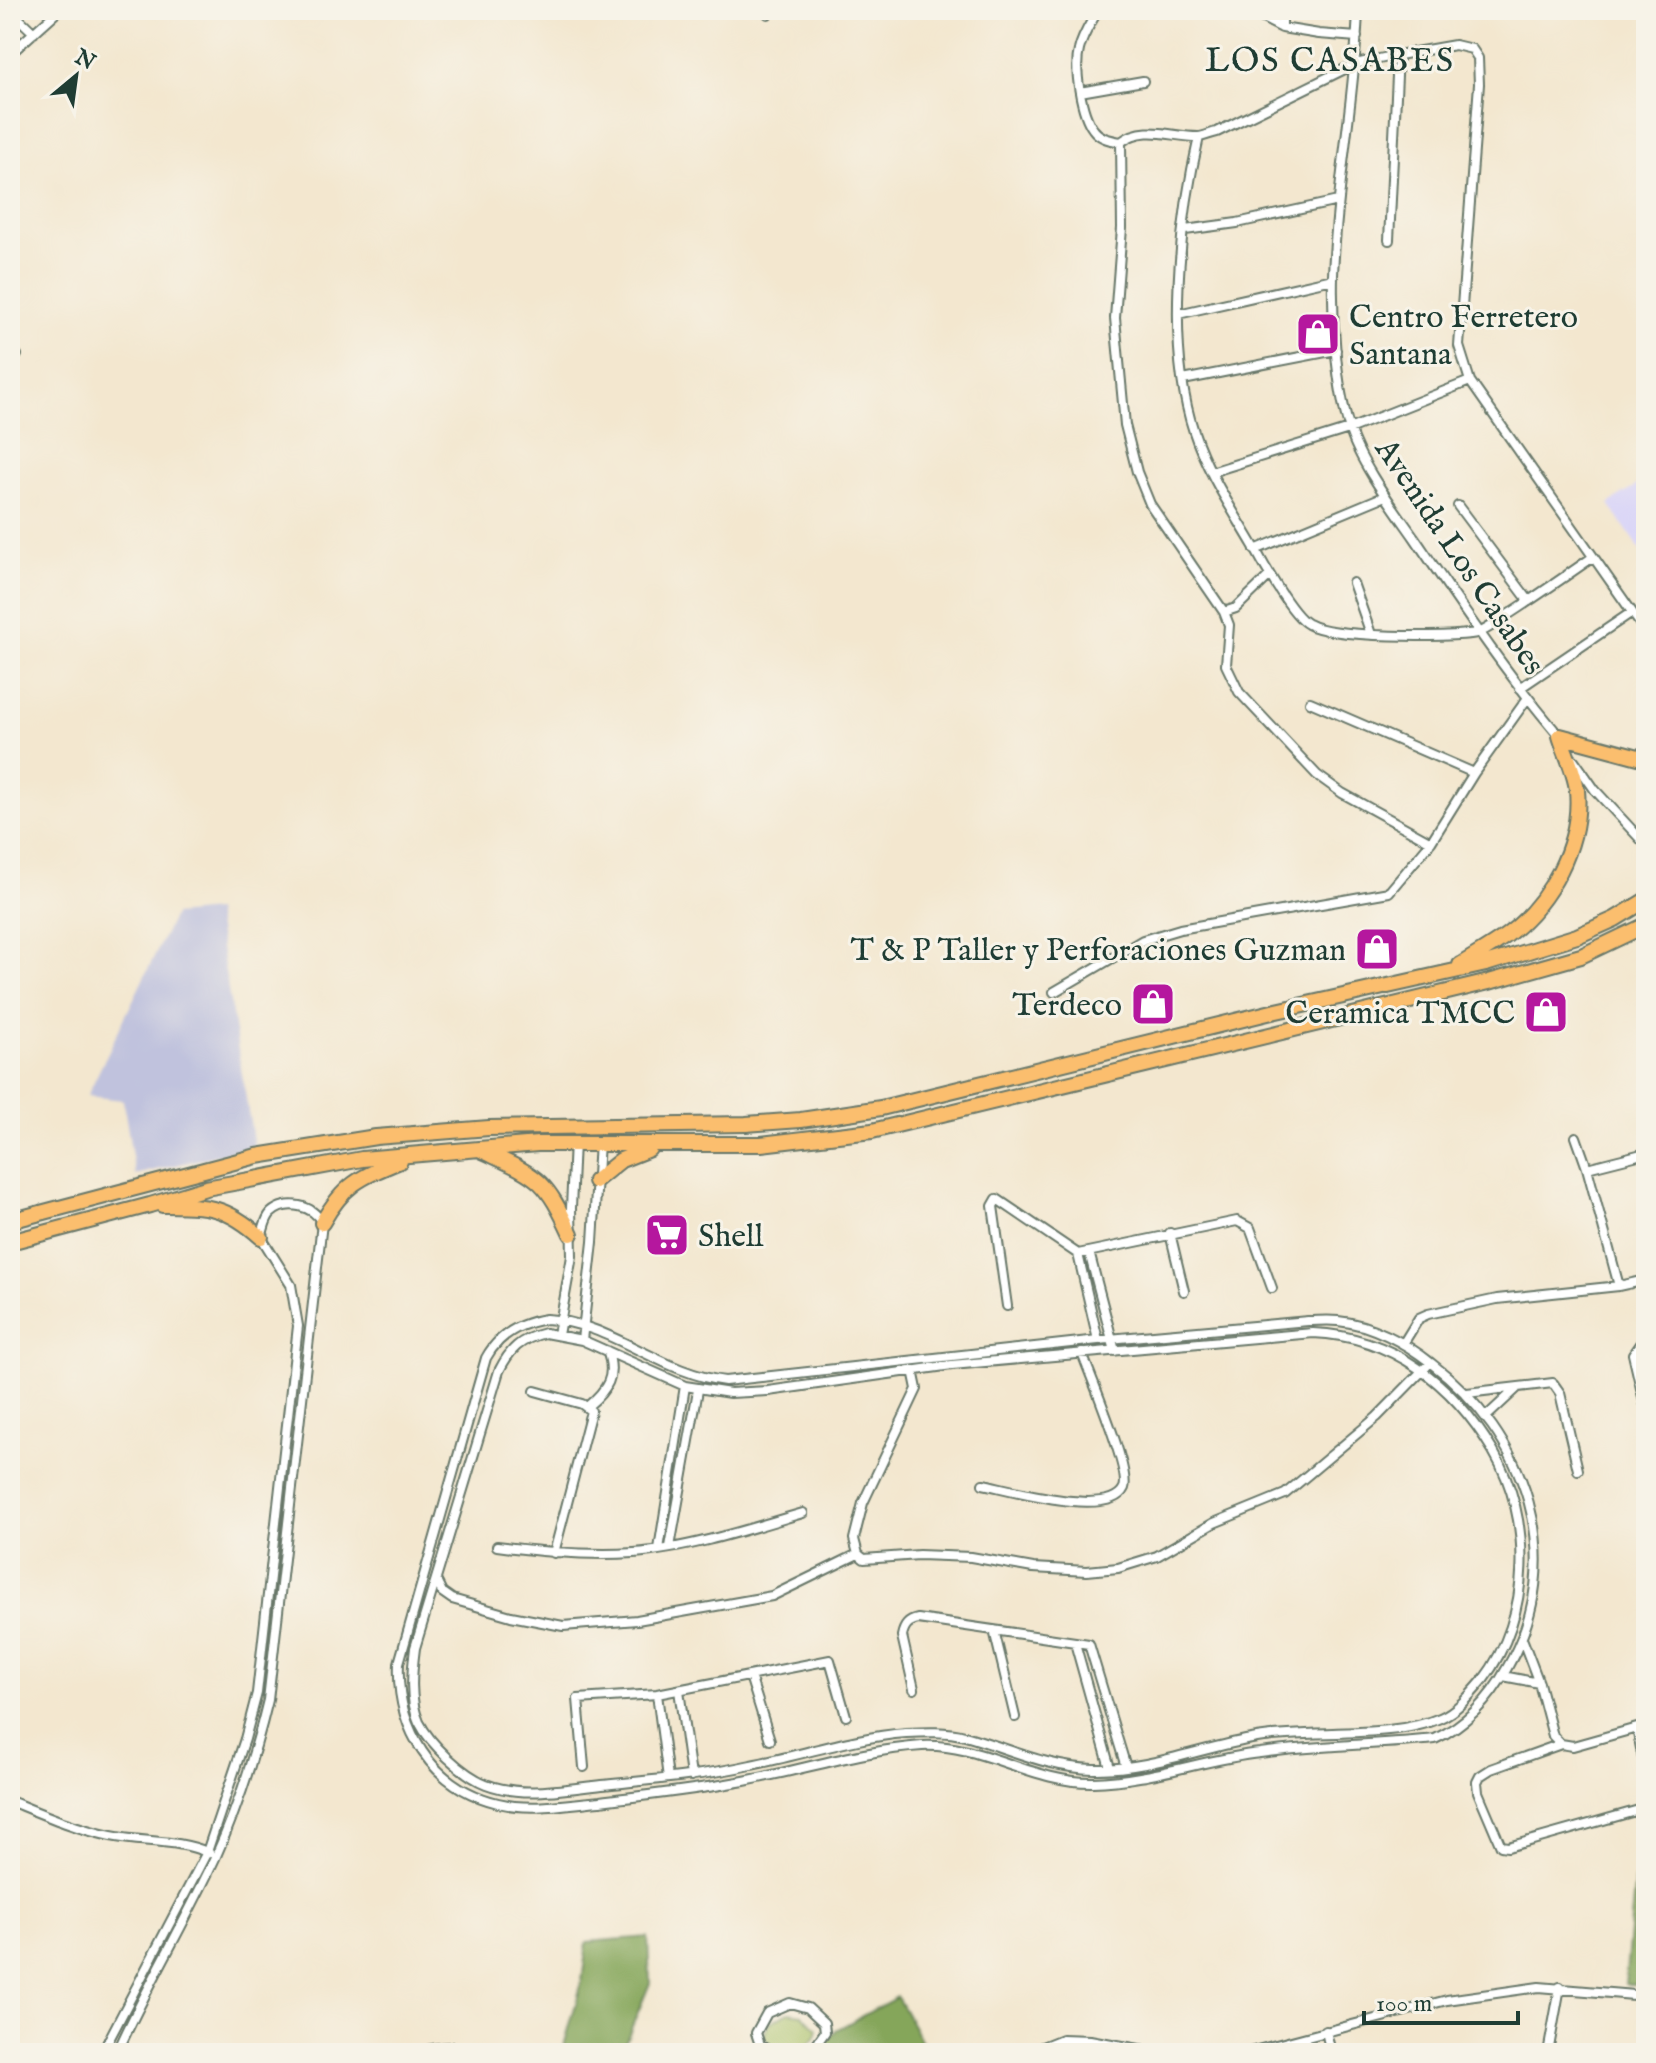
<svg xmlns="http://www.w3.org/2000/svg" width="1656" height="2063" viewBox="0 0 1656 2063" font-family="'IM FELL English',serif">
	<style>
		.built { fill: #dad6f7 }
		.industrial { fill: #c0c2dd }
		.green { fill: #a7bf64; stroke: #637e4c; stroke-width: 2 }
		.forest { fill: #85a65a; stroke: #527247; stroke-width: 2 }
		.lines { fill: none; stroke-linecap: round; stroke-linejoin: round }
		.street-casing { stroke: #69786a; stroke-width: 12 }
		.primary-casing { stroke: #69786a; stroke-width: 18 }
		.street { stroke: #fff; stroke-width: 8 }
		.primary { stroke: #fbbe6e; stroke-width: 14 }
		.labels { text-anchor: middle; stroke-width: 6; stroke-linejoin: round; paint-order: stroke }
		.poi-label { font-size: 32px; fill: #1f3d34; stroke: #f7f3e8; text-anchor: end }
		.street-label { font-size: 32px; fill: #1f3d34; stroke: #f7f3e8 }
		.neighbourhood-label { font-size: 34px; letter-spacing: 2px; fill: #1f3d34; stroke: #f7f3e8 }
	</style>
	<rect width="100%" height="100%" fill="#f7f3e8"/>
	<filter id="ink" filterUnits="userSpaceOnUse"><feTurbulence type="fractalNoise" baseFrequency=".0125" numOctaves="2"/><feDisplacementMap in="SourceGraphic" scale="16" xChannelSelector="R" yChannelSelector="G"/><feConvolveMatrix kernelMatrix="1 2 1 2 8 2 1 2 1" color-interpolation-filters="sRGB"/></filter>
	<filter id="wash" filterUnits="userSpaceOnUse"><feTurbulence type="fractalNoise" baseFrequency=".006" numOctaves="4" result="noise"/><feDisplacementMap in="SourceGraphic" scale="32" xChannelSelector="R" yChannelSelector="G"/><feGaussianBlur stdDeviation="1.8" result="paint"/><feColorMatrix in="noise" values="0 0 0 0 0 0 0 0 0 0 0 0 0 0 0 0 0 1.4 0 .05"/><feComposite in="paint" operator="in"/></filter>
	<g filter="url(#wash)">
		<rect width="100%" height="100%" fill="#f3e7cf"/>
		<!-- built -->
		<path class="built" d="M1646,479V559L1609,504Z"/>
		<!-- industrial -->
		<path class="industrial" d="M215,911L254,1146L135,1175L123,1100L87,1096L174,915Z"/>
		<!-- green -->
		<path class="green" d="M789,2012L802,2014L818,2029L816,2036L800,2053H783L763,2038L769,2023Z"/>
		<!-- forest -->
		<path class="forest" d="M1646,1874V1986L1625,1984L1635,1877Z
			M648,1937L650,1983L621,2053H562L582,1982L587,1942Z
			M897,1997L928,2053H818L836,2030Z"/>
	</g>
	<g filter="url(#ink)">
		<g class="lines">
			<!-- street casing -->
			<g class="street-casing">
				<path id="street" d="M10,10L34,33
					M1098,10C1091,23 1082,36 1079,50C1074,69 1081,113 1093,129C1100,139 1111,140 1121,142C1145,124 1171,137 1198,137C1204,137 1211,133 1217,132L1355,64L1398,55L1455,45L1472,49L1478,58L1479,84L1459,346L1470,381L1646,632
					M1247,10L1282,28L1319,34L1357,37
					M1358,10C1355,99 1336,187 1333,276C1332,321 1336,384 1349,427C1359,462 1393,507 1414,537C1461,606 1507,675 1561,738
					M768,14L772,10
					M1282,28V10
					M10,54L59,10
					M1080,92L1143,81
					M1199,137C1179,222 1166,348 1194,432C1207,472 1232,509 1253,545C1262,562 1292,616 1308,624C1332,638 1448,638 1477,633C1486,631 1495,623 1503,618C1534,598 1563,578 1593,557
					M1121,142L1122,228L1115,318L1125,425L1137,472L1150,504L1224,612L1229,625L1226,665L1239,692L1317,775L1342,793L1431,842
					M1185,230L1237,223L1338,201
					M1389,240L1398,55
					M1178,314L1333,279
					M10,359L17,355
					M1183,380L1336,350
					M1211,472L1349,429L1470,381
					M1458,506L1529,601
					M1255,550L1385,496
					M1353,583L1371,634
					M1224,612L1236,608L1270,575
					M1520,688L1632,612
					M1310,702L1474,773
					M1574,760L1595,790L1646,845
					M1054,992L1143,940L1180,929L1389,892L1431,842L1474,773L1527,699
					M1576,1137L1587,1168L1619,1286
					M1587,1168L1646,1153
					M1170,1233L1184,1291
					M1089,1252L1115,1351
					M1078,1254L1098,1340
					M1007,1306L993,1206L997,1199L1078,1254L1237,1221L1250,1228L1272,1288
					M546,1319C610,1322 662,1374 725,1381L1098,1340L1308,1321C1318,1321 1328,1320 1338,1321C1371,1324 1406,1343 1431,1363C1527,1436 1570,1559 1507,1668C1490,1699 1467,1724 1435,1739C1377,1745 1318,1745 1260,1753C1204,1759 1149,1781 1093,1782C1033,1783 981,1743 922,1746C862,1750 803,1770 744,1781C696,1790 648,1795 600,1801C566,1804 531,1811 498,1803C431,1787 396,1728 399,1663L486,1358C499,1334 520,1323 546,1319Z
					M545,1333L582,1340L685,1386L730,1393L768,1391L952,1365L1313,1333C1393,1336 1453,1384 1493,1451C1533,1519 1532,1616 1483,1680C1471,1694 1457,1711 1440,1718C1393,1739 1311,1729 1257,1738C1203,1747 1149,1770 1094,1769C1048,1768 1008,1748 965,1736C947,1731 925,1732 906,1733C854,1737 802,1755 751,1765C702,1776 652,1780 602,1785C564,1789 522,1798 486,1784C463,1775 430,1744 419,1722C409,1700 412,1671 415,1648L499,1371C510,1349 520,1339 545,1333Z
					M558,1335L572,1256L571,1208L574,1142
					M582,1340L593,1242L599,1142
					M1646,1343L1640,1344L1633,1354L1646,1410
					M1403,1344L1419,1318L1428,1314L1497,1299L1619,1286L1646,1280
					M913,1370L917,1389L863,1503L854,1539L858,1554L864,1559L919,1555L971,1557L1033,1568L1087,1571L1118,1568L1157,1556L1214,1523L1285,1494L1377,1417L1426,1367
					M535,1391L582,1404L591,1411L554,1553
					M1467,1393L1553,1383L1560,1393L1578,1470
					M588,1406C607,1390 617,1376 607,1351
					M1487,1416L1517,1388
					M983,1484C1009,1489 1110,1519 1124,1488C1131,1471 1090,1375 1082,1353
					M497,1546C543,1552 588,1556 634,1553C687,1549 752,1528 803,1513
					M670,1547L698,1390
					M659,1549L685,1386
					M436,1580L442,1592L452,1599L511,1616L563,1626L637,1620L772,1596L858,1554
					M994,1630L1015,1717
					M1523,1641L1539,1683L1553,1736L1561,1744L1573,1746L1637,1728L1646,1774
					M1075,1643L1110,1768
					M750,1676L770,1740
					M1503,1676L1539,1683
					M914,1689L902,1636C904,1626 908,1621 918,1619L1089,1644L1126,1767
					M679,1690L691,1776
					M657,1694L668,1778
					M1561,1744L1491,1769L1480,1776L1477,1782L1478,1792L1501,1846L1508,1847L1646,1808
					M584,1767L578,1699L657,1694L830,1660L846,1716
					M10,1801C42,1814 76,1829 111,1836C144,1843 178,1839 209,1853
					M1326,2031L1331,2053
					M102,2053L207,1852L245,1739L257,1693L298,1326L291,1285L261,1237C264,1229 265,1219 271,1213C286,1199 314,1205 322,1223L268,1700C255,1754 238,1807 216,1856C185,1923 147,1986 117,2053
					M415,2053C443,2045 463,2045 491,2053
					M773,2053L760,2045L756,2033L767,2013L790,2003L808,2008L824,2023L825,2032L810,2053
					M1027,2053L1062,2039L1090,2040L1161,2053
					M1246,2053L1447,2000L1539,1987L1646,1996
					M1548,2053L1560,1987"/>
			</g>
			<!-- primary casing -->
			<g class="primary-casing">
				<path id="primary" d="M1560,736L1646,759
					M1460,965C1476,955 1492,946 1507,935C1550,903 1582,844 1577,790C1575,772 1565,753 1560,736
					M481,1150C538,1177 544,1176 571,1234
					M595,1181L621,1160L649,1149
					M162,1205C208,1206 225,1205 261,1237
					M10,1221L257,1156L376,1137L489,1128L746,1124L801,1120L881,1108L1272,1012L1486,964L1577,936L1615,919L1646,900
					M322,1223C344,1184 359,1178 400,1161
					M10,1242L150,1205L206,1188L362,1159L538,1144H761L872,1131L1489,982L1581,956L1646,925"/>
			</g>
			<!-- street -->
			<use href="#street" class="street"/>
			<!-- primary -->
			<use href="#primary" class="primary"/>
		</g>
	</g>
	<!-- icons -->
	<defs>
		<g id="shop-square" transform="scale(2.3)"><rect x="-9" y="-9" width="18" height="18" rx="4" fill="#b5179e" stroke="#f7f3e8"/><path d="M-5-2.5h2.3a2.7 3.5 0 0 1 5.4 0H5L5.5 6h-11ZM-1.5-2.5h3a1.5 2.3 0 0 0-3 0Z" fill="#fff"/></g>
		<g id="supermarket-square" transform="scale(2.3)"><rect x="-9" y="-9" width="18" height="18" rx="4" fill="#b5179e" stroke="#f7f3e8"/><path d="M-6-5.5h2.5l.6 2H6L4.5 2H-2.5L-4.4-4H-6ZM-1.5 3.2a1.3 1.3 0 1 0 .1 0ZM3 3.2a1.3 1.3 0 1 0 .1 0Z" fill="#fff"/></g>
	</defs>
	<g fill-rule="evenodd">
		<use href="#shop-square" x="1318" y="334"/>
		<use href="#shop-square" x="1377" y="949"/>
		<use href="#shop-square" x="1153" y="1004"/>
		<use href="#shop-square" x="1546" y="1012"/>
		<use href="#supermarket-square" x="667" y="1235"/>
	</g>
	<g class="labels">
		<!-- poi labels -->
		<g class="poi-label">
			<text x="1349" y="327" text-anchor="start">Centro Ferretero<tspan x="1349" dy="37">Santana</tspan></text>
			<text x="1346" y="960">T &amp; P Taller y Perforaciones Guzman</text>
			<text x="1122" y="1015">Terdeco</text>
			<text x="1515" y="1023">Ceramica TMCC</text>
			<text x="698" y="1246" text-anchor="start">Shell</text>
		</g>
		<!-- street labels -->
		<g class="street-label">
			<text transform="translate(1461 556) rotate(56)" y="11">Avenida Los Casabes</text>
		</g>
		<!-- neighbourhood labels -->
		<g class="neighbourhood-label">
			<text x="1330" y="71">LOS CASABES</text>
		</g>
	</g>
	<!-- margin -->
	<rect width="1656" height="2063" fill="none" stroke="#f7f3e8" stroke-width="40"/>
	<!-- north arrow -->
	<g transform="translate(76 76) rotate(29)" stroke="#f7f3e8" stroke-width="6" paint-order="stroke">
	<path d="M0-6L14 30L0 20L-14 30Z" fill="#1f3d34"/>
	<text y="-12" font-size="22" font-weight="bold" text-anchor="middle" fill="#1f3d34">N</text>
	</g>
	<!-- scale -->
	<path d="M1364 2011v12h154v-12" fill="none" stroke="#1f3d34" stroke-width="4"/>
	<text x="1376" y="2011" font-size="24" fill="#1f3d34" stroke="#f7f3e8" stroke-width="6" paint-order="stroke">100 m</text>
</svg>
